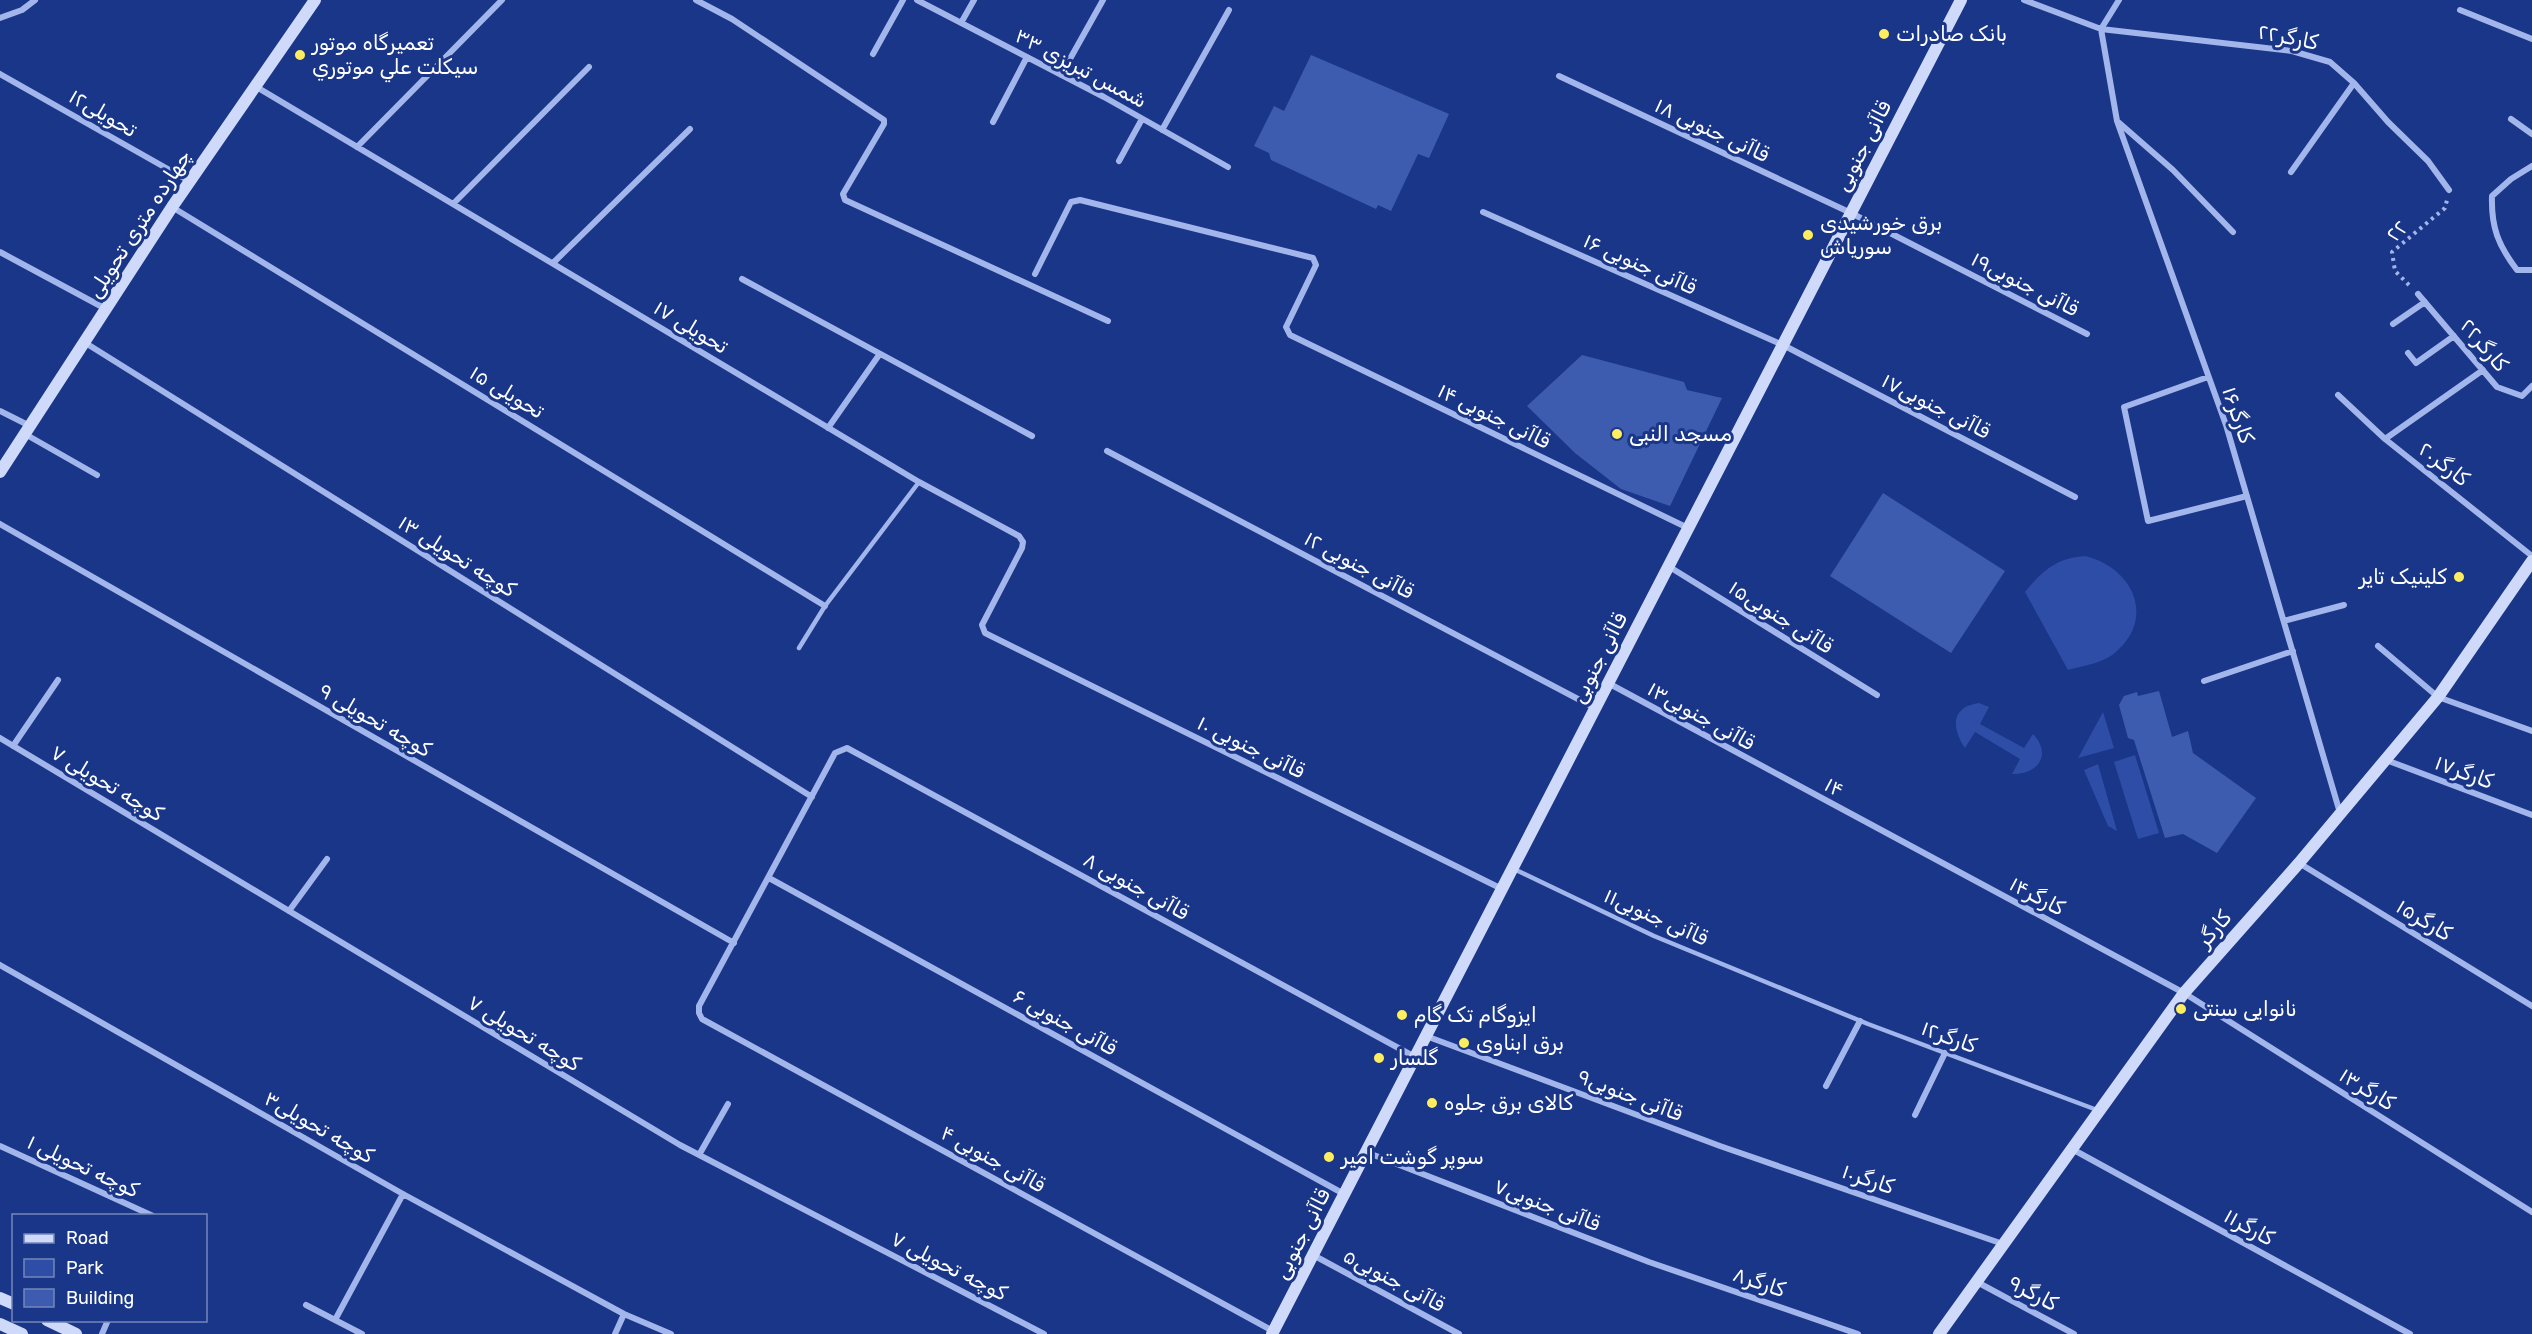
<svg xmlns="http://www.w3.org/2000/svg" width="2532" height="1334" viewBox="0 0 2532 1334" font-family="Rubik,'Noto Naskh Arabic',sans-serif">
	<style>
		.green { fill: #2d4da6 }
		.building { fill: #3e5caf }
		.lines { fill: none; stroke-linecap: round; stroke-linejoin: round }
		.path { stroke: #a3b6ec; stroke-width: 4; stroke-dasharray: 3 4.5; stroke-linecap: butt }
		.lane { stroke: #a3b6ec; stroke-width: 4.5 }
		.street { stroke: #a3b6ec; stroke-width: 6 }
		.secondary { stroke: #cfd9f9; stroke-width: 12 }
		.poi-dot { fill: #feee5f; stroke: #1a3688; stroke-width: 2 }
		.labels { text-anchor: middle; stroke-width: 6; stroke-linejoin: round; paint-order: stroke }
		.poi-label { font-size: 21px; fill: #fff; stroke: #1a3688; text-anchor: start }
		.street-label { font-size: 21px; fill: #fff; stroke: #1a3688 }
	</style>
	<rect width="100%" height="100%" fill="#1a3688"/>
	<!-- green -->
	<path class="green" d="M2085,556C2129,566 2156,613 2119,649C2106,663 2086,665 2068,670L2025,592C2043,570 2057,558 2085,556Z
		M1979,703L1989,707L1980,724L2024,748L2033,734C2053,755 2037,775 2012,774L2020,759L1975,732L1965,748C1952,729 1950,707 1979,703Z
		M2103,712L2114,748L2078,758Z
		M2135,755L2159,833L2138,839L2114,762Z
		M2098,764L2117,831L2108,826L2084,770Z"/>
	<!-- building -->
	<path class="building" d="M1311,55L1449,114L1429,158L1418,154L1391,211L1378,205L1376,209L1271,160L1269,153L1254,146L1274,106L1284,111Z
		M1582,355L1684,382L1687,390L1722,398L1670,506L1621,489L1575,453L1527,406Z
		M1883,493L2005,571L1951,653L1830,576Z
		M2159,691L2172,737L2188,731L2193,753L2256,798L2217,853L2183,834L2165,838L2134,740L2128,738L2119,705L2124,696L2137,692L2138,696Z"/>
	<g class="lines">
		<!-- path -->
		<path class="path" d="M2409,285L2395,271L2392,252L2445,208L2447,200"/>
		<!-- lane -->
		<path class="lane" d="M799,648L825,606L919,482
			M1514,869L1654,936L1868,1024L2097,1110"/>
		<!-- street -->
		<path class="street" d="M696,0L732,19L884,120V124L843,194L845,200L1108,321
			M917,0L1104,97L1228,167
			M2024,0L2101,29L2292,51L2330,62L2354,83L2388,122L2428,161L2449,190
			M2460,10L2532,39
			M0,18L22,10L35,0
			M961,23L974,0
			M2101,29L2117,121L2226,425L2340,813
			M2101,29L2119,0
			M873,54L903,0
			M0,74L189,181
			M1061,75L1103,0
			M1559,76L1851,213L2087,334
			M255,86L919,482L1019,536L1023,542L1022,548L982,625L985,633L1502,889
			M2511,119L2532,134
			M2117,121L2173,170L2233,232
			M993,122L1027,57
			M1162,130L1229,10
			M357,147L502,0
			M1119,161L1142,119
			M2532,166L2511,179L2492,196C2491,227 2498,245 2517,270H2532
			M2291,172L2354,83
			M453,204L589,67
			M172,207L825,606
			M1483,212L1783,345L2075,497
			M0,252L106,309
			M553,263L690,129
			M1035,274L1071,202L1080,200L1313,258L1316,265L1286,327L1290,335L1688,528
			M742,279L1032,436
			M2418,294L2497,387L2522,396L2532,386
			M2393,324L2425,302
			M84,342L812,797
			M2408,353L2416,363L2454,336
			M2208,377L2124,407L2148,521L2247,496
			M2338,395L2385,439L2532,556
			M0,411L30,426
			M828,428L879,355
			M25,434L97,475
			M2385,439L2483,370
			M1107,451L1595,708
			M0,524L734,943
			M1668,566L1877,695
			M2284,621L2344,605
			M2378,646L2438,697L2532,731
			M2204,681L2293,651
			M1608,683L2184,993L2532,1212
			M0,738L680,1145L1044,1334
			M13,746L58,680
			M2386,760L2532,815
			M2299,863L2532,1006
			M769,878L1344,1194
			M289,911L327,859
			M0,965L403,1194L624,1314L671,1334
			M1426,1036L1720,1146L2003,1244
			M1826,1086L1860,1021
			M1915,1115L1945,1053
			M0,1146L153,1216
			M2072,1149L2410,1334
			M1366,1152L1649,1262L1858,1334
			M699,1155L728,1104
			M1313,1255L1459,1334
			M1977,1282L2074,1334
			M306,1305L362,1334
			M335,1320L403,1194
			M1273,1331L702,1019L699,1013V1006L835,753L847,748L1415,1057
			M102,1334L108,1320
			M615,1334L624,1314"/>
		<!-- secondary -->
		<path class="secondary" d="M0,472L172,207L315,0
			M0,1298L14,1304
			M47,1320L76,1334
			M0,1324L22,1334
			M1272,1334L1961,0
			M1939,1334L2184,993L2299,863L2438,697L2532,561"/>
	</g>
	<!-- markers -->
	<g class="poi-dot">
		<circle cx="1884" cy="34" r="6"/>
		<circle cx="300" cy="55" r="6"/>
		<circle cx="1808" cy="235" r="6"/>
		<circle cx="1617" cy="434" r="6"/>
		<circle cx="2459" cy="577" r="6"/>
		<circle cx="2181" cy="1009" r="6"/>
		<circle cx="1402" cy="1015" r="6"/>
		<circle cx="1464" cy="1043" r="6"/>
		<circle cx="1379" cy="1058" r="6"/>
		<circle cx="1432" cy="1103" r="6"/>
		<circle cx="1329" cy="1157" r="6"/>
	</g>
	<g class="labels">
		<!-- poi labels -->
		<g class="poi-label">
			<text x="1896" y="41">بانک صادرات</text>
			<text x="312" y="50">تعميرگاه موتور<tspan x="312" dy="24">سيكلت علي موتوري</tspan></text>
			<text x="1820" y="230">برق خورشیدی<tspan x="1820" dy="24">سوریاش</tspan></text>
			<text x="1629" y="441">مسجد النبی</text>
			<text x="2447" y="584" text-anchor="end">کلینیک تایر</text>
			<text x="2193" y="1016">نانوایی سنتی</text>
			<text x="1414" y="1022">ایزوگام تک گام</text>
			<text x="1476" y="1050">برق ابناوی</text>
			<text x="1391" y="1065">گلسار</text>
			<text x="1444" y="1110">کالای برق جلوه</text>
			<text x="1341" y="1164">سوپر گوشت امیر</text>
		</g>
		<!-- street labels -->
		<g class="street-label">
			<text transform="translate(2288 37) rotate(11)" y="7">۲۲کارگر</text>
			<text transform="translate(1081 68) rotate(28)" y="7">شمس تبریزی ۳۳</text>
			<text transform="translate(103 113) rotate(30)" y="7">تحویلی۱۲</text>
			<text transform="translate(1712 130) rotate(25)" y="7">قاآنی جنوبی ۱۸</text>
			<text transform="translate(1863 146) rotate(-63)" y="7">قاآنی جنوبی</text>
			<text transform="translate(139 224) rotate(-57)" y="7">چهارده متری تحویلی</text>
			<text transform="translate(2397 231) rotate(-44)" y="7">۲۲</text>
			<text transform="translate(1640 264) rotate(24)" y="7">قاآنی جنوبی ۱۶</text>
			<text transform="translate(2025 284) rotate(27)" y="7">قاآنی جنوبی۱۹</text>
			<text transform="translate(691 327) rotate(31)" y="7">تحویلی ۱۷</text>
			<text transform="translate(2484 345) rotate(50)" y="7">کارگر۲۲</text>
			<text transform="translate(507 392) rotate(31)" y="7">تحویلی ۱۵</text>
			<text transform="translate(1936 406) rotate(27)" y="7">قاآنی جنوبی۱۷</text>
			<text transform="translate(2238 415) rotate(71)" y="7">کارگر۱۶</text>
			<text transform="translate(1494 416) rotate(26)" y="7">قاآنی جنوبی ۱۴</text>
			<text transform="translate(2444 464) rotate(38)" y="7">کارگر۲۰</text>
			<text transform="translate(457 556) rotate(32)" y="7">کوچه تحویلی ۱۳</text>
			<text transform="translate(1359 565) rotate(28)" y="7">قاآنی جنوبی ۱۲</text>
			<text transform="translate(1781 617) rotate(32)" y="7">قاآنی جنوبی۱۵</text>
			<text transform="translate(1599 658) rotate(-63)" y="7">قاآنی جنوبی</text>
			<text transform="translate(1701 716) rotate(29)" y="7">قاآنی جنوبی۱۳</text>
			<text transform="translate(375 720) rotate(30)" y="7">کوچه تحویلی ۹</text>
			<text transform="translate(1251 747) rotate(26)" y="7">قاآنی جنوبی ۱۰</text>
			<text transform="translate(2464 772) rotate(20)" y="7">کارگر۱۷</text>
			<text transform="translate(107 783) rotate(31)" y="7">کوچه تحویلی ۷</text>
			<text transform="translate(1834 787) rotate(28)" y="7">۱۴</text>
			<text transform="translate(1136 886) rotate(29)" y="7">قاآنی جنوبی ۸</text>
			<text transform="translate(2037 896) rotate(28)" y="7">کارگر۱۴</text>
			<text transform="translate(1656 917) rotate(24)" y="7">قاآنی جنوبی۱۱</text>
			<text transform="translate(2424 920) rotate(31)" y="7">کارگر۱۵</text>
			<text transform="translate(2214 929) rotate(-49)" y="7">کارگر</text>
			<text transform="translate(1065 1022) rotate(29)" y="7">قاآنی جنوبی ۶</text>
			<text transform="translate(524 1033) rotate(31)" y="7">کوچه تحویلی ۷</text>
			<text transform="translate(1949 1037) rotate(20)" y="7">کارگر۱۲</text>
			<text transform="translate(2367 1089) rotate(32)" y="7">کارگر۱۳</text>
			<text transform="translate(1630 1095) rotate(21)" y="7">قاآنی جنوبی۹</text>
			<text transform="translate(319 1127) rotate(30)" y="7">کوچه تحویلی۳</text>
			<text transform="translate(993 1159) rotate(29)" y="7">قاآنی جنوبی ۴</text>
			<text transform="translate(83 1166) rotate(25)" y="7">کوچه تحویلی ۱</text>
			<text transform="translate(1868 1179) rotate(19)" y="7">کارگر۱۰</text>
			<text transform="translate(1547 1205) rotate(21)" y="7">قاآنی جنوبی۷</text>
			<text transform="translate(2249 1227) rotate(29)" y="7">کارگر۱۱</text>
			<text transform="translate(1302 1234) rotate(-63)" y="7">قاآنی جنوبی</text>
			<text transform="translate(949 1266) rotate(27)" y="7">کوچه تحویلی ۷</text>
			<text transform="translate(1394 1280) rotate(28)" y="7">قاآنی جنوبی۵</text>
			<text transform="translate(1759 1282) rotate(19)" y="7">کارگر۸</text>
			<text transform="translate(2033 1293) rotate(28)" y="7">کارگر۹</text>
		</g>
	</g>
	<!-- legend -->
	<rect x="12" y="1214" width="195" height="108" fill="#1a3688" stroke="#7686b8" stroke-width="1.5"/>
	<rect x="24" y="1234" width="30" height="9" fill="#cfd9f9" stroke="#7686b8" stroke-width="1.5"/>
	<text x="66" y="1244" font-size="18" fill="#ffffff">Road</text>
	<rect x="24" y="1259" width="30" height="18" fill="#2d4da6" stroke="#7686b8" stroke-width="1.5"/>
	<text x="66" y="1274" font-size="18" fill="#ffffff">Park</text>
	<rect x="24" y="1289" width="30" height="18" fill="#3e5caf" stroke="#7686b8" stroke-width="1.5"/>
	<text x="66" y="1304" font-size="18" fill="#ffffff">Building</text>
</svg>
